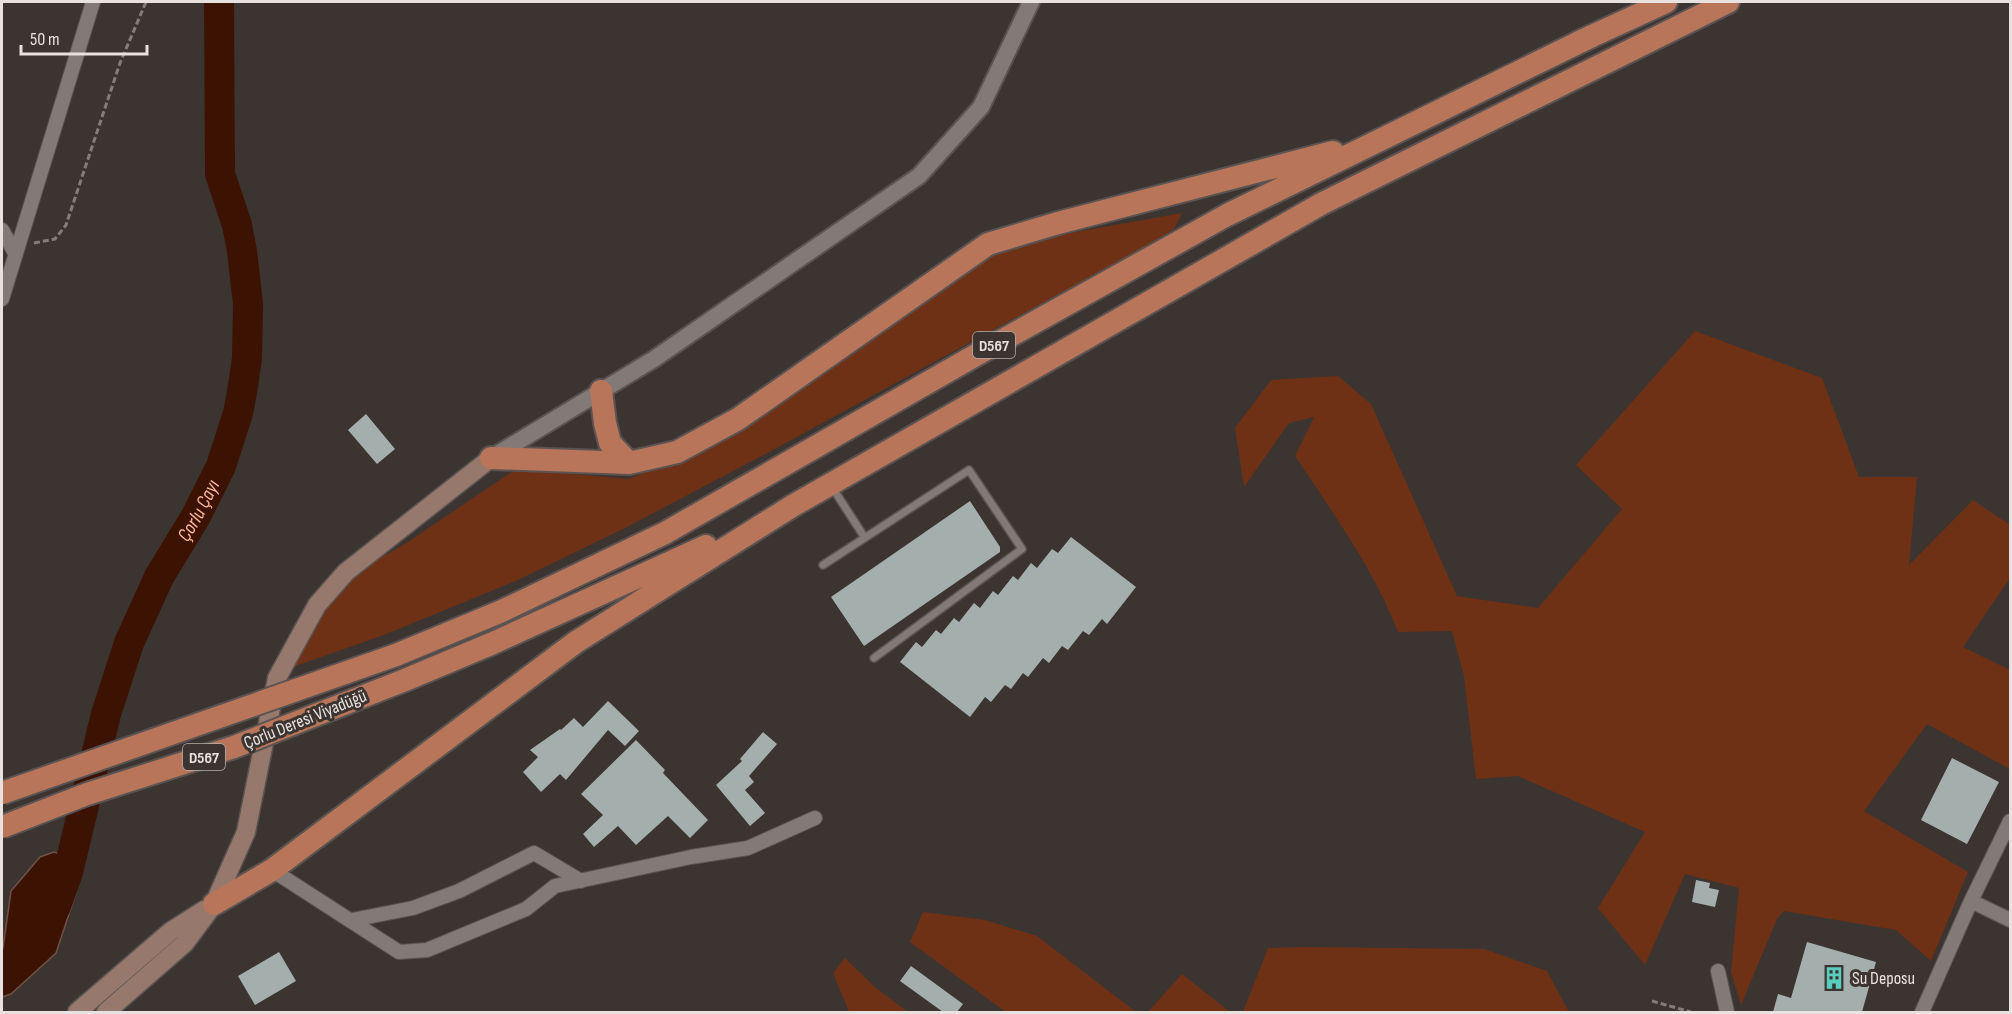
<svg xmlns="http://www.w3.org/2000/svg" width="2012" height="1014" viewBox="0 0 2012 1014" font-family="'Sofia Sans Condensed',sans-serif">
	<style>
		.green { fill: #6e3116 }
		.water { fill: #3c1302; stroke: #6f5145; stroke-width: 1.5 }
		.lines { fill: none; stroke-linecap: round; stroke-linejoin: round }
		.river { stroke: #3c1302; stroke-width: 30 }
		.building { fill: #a4afad }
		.service-casing { stroke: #5a5351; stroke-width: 10 }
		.minor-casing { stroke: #5a5351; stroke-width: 16 }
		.tertiary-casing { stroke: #5a5351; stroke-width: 20 }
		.secondary-casing { stroke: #5a5351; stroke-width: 21 }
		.trunk-casing { stroke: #5a5351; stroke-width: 26 }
		.path { stroke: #847e7b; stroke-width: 3; stroke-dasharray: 6 3; stroke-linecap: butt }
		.service { stroke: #837976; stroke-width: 7 }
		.minor { stroke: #837976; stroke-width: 14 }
		.tertiary { stroke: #837976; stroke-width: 16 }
		.secondary { stroke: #97786c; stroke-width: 18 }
		.trunk { stroke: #b8755a; stroke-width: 22 }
		.trunk-bridge-casing { stroke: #5a5351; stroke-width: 26; stroke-linecap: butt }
		.trunk-bridge { stroke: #b8755a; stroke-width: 22 }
		.labels { text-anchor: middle; stroke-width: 6; stroke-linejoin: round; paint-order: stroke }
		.shield { fill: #3c3431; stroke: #b4aeac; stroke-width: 1.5 }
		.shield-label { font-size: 16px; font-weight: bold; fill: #e7e2e0 }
		.street-label { font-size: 18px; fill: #e7e2e0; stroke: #3c3431 }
		.poi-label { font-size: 18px; fill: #e7e2e0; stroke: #3c3431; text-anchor: start }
		.water-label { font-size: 20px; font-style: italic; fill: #fcb89d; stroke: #3c3431 }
	</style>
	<rect width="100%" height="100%" fill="#3c3431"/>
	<!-- green -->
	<path class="green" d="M1182,213L1174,229L1147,246L771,451L625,528L518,580L384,635L287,669L343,580L408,542L516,469L629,479L669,461L976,259L1025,241Z
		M1695,331L1822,378L1859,477H1917L1909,565L1973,500L2010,525V578L1963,647L2010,670V769L1927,724L1864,811L1968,872L1931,961L1896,930L1784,911L1777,919L1741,1005L1731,972L1739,888L1685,874L1645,965L1598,908L1645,832L1518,776L1476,779L1464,676L1452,631L1398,632C1374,569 1332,512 1295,456L1314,417L1289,423L1244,487L1235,428L1271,380L1338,376L1371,404L1457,596L1538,608L1622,509L1576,465Z
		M923,912L985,920L1037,936L1136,1012H1001L1003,1010L910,942Z
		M1305,947L1484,949L1547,971L1569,1012H1243L1268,948Z
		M845,958L876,988L908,1012H849L833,973Z
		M1182,974L1230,1012H1148Z"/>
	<!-- water -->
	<path class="water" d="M54,852L59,854L69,866L76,893L56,953L11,994L2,997V950L3,948L11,891L40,857Z"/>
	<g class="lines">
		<!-- river -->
		<path class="river" id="s1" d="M56,906L68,872L106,714L129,643L159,577L196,516L221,466L238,413L243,386L247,358L248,304L242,251L237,225L220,174L219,2"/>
	</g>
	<!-- building -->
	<path class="building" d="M366,414L395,449L377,464L348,430Z
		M970,501L1000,547V552L864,646L831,597Z
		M1071,537L1136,587L1107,624L1102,619L1089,635L1083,631L1068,650L1062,646L1049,663L1043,658L1028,677L1023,673L1011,689L1005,685L991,702L985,697L970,717L900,662L916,642L922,647L936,630L941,634L954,618L959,622L974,603L980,608L993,591L998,595L1013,576L1018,580L1031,563L1037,568L1052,549L1058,553Z
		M608,701L639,731L625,746L608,730L566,780L560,774L541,792L523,772L538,757L530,750L560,729L561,730L574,718L583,727Z
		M763,732L777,744L749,776L754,782L745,790L765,813L750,826L716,785L742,761L740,759Z
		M636,740L665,770L663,773L708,820L690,838L668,816L636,845L618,826L594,847L583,834L603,815L581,794Z
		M1952,758L1999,782L1967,844L1921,820Z
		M1696,880L1710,883L1709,888L1719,890L1715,907L1692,902Z
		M1807,942L1876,962L1862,1012H1773L1778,994L1791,998Z
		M279,952L296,981L255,1005L238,976Z
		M911,966L963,1004L957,1012H943L900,981Z"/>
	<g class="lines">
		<!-- service casing -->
		<g class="service-casing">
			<path id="service" d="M832,487L865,538
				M823,565L969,470L1022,549L874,658"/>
		</g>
		<!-- minor casing -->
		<g class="minor-casing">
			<path id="minor" d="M2,230L15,253
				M2,299L93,2
				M272,870L399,952L427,950L526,909L555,886L691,857L748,848L815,818
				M1971,901L2010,920
				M352,920L413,908L459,891L534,853L581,881
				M1718,971L1727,1012
				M1922,1012L1971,901L2010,821"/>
		</g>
		<!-- tertiary casing -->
		<g class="tertiary-casing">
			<path id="tertiary" d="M491,458L654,359L919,176L981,107L1031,2"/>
		</g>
		<!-- secondary casing -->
		<g class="secondary-casing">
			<path id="secondary" d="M77,1012L171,931L204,910
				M106,1012L185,943L214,904L246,832L277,678L317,605L346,572L491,458"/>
		</g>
		<!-- trunk casing -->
		<g class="trunk-casing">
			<path id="trunk" d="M1579,42L1666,2
				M601,391L605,423L610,443L629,463
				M491,458L629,463L677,452L738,419L988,244L1058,223L1333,152
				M396,655L502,611L665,533L976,355L1227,215L1592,36
				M405,680L493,643L706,546
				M214,904L272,870L576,642L794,505L1321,204L1728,2"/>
		</g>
		<!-- path -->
		<path class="path" d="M34,243L55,239L66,225L120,63L146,2
			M1652,1001L1691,1012"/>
		<!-- service -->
		<use href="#service" class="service"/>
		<!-- minor -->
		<use href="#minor" class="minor"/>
		<!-- tertiary -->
		<use href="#tertiary" class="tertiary"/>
		<!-- secondary -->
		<use href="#secondary" class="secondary"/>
		<!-- trunk -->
		<use href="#trunk" class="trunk"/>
		<!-- trunk-bridge casing -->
		<g class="trunk-bridge-casing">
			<path id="trunk-bridge" d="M2,793L396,655
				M2,827L87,794L234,747L405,680"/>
		</g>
		<!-- trunk-bridge -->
		<use href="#trunk-bridge" class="trunk-bridge"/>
	</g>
	<!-- icons -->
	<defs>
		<g id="building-bare" transform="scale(1.8)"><path d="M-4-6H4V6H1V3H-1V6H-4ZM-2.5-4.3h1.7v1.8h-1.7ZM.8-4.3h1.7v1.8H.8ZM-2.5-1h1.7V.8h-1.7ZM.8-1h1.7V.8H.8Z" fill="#58cebf" stroke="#3c3431" stroke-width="2.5" paint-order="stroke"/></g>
	</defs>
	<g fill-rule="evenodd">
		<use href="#building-bare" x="1834" y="978"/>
	</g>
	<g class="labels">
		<!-- shield labels -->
		<g class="shield">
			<rect x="973" y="332" width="42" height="26" rx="4.5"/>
			<rect x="183" y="744" width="42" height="26" rx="4.5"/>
		</g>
		<g class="shield-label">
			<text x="994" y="351">D567</text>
			<text x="204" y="763">D567</text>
		</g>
		<!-- street labels -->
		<g class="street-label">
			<text transform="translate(305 719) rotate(-22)" y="6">Çorlu Deresi Viyadüğü</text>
		</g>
		<!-- poi labels -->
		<g class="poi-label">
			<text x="1852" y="984">Su Deposu</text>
		</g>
		<!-- water labels -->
		<g class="water-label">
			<text dy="7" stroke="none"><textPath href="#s1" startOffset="423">Çorlu Çayı</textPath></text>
		</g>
	</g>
	<!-- border -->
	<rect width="2012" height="1014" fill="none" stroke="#e7e2e0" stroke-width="6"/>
	<!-- scale -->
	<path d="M21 45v9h126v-9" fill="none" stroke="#e7e2e0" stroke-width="3"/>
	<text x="30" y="45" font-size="18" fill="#e7e2e0" stroke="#3c3431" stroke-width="4.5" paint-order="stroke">50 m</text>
</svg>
